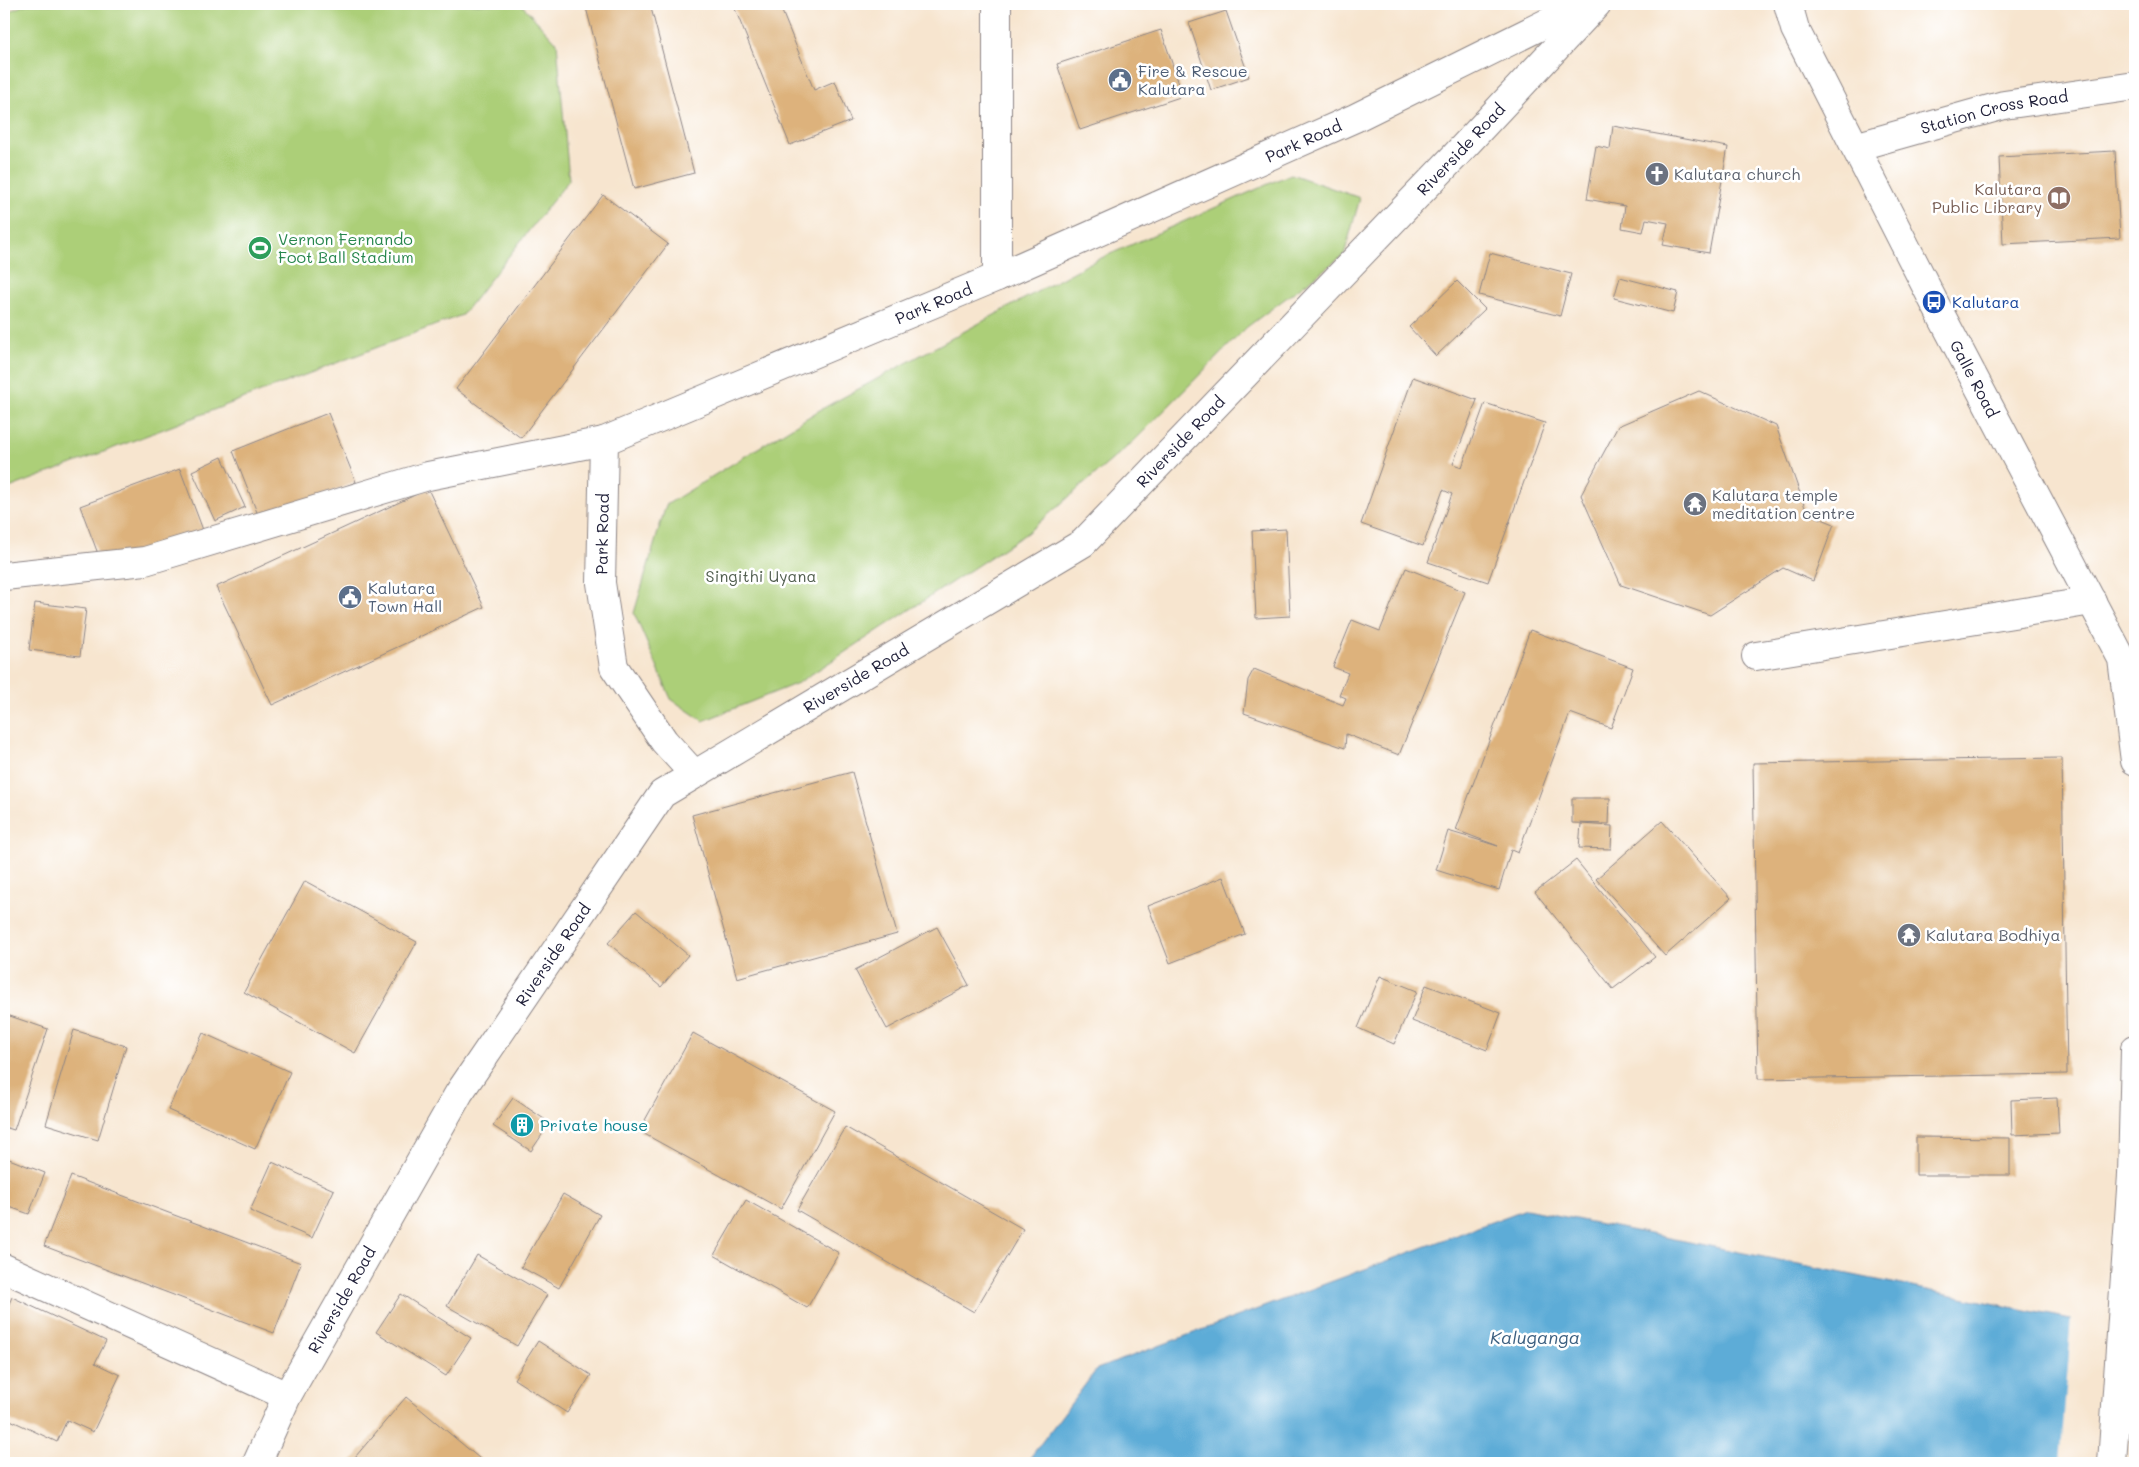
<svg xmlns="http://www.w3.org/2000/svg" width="2139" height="1467" viewBox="0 0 2139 1467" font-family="Mali,sans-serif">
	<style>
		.green { fill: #accf78; stroke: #67785a }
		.water { fill: #5dacd7; stroke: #406789 }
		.pier { fill: #f7e5cf }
		.building { fill: #ddb27b }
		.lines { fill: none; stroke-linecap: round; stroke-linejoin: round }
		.minor-casing { stroke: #8c8485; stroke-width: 30 }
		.major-casing { stroke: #8c8485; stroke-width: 30 }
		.highway-casing { stroke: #8c8485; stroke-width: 30 }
		.minor { stroke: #fff; stroke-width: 28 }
		.major { stroke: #fff; stroke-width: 28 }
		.highway { stroke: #fff; stroke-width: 28 }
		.labels { text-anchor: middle; stroke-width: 5; stroke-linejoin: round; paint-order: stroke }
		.service-label { font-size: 16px; fill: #4e5e75; stroke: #fff; text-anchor: start }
		.street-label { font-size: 16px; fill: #22223b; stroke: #fff }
		.worship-label { font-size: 16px; fill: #5b616d; stroke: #fff; text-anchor: start }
		.education-label { font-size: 16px; fill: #785e54; stroke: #fff; text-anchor: end }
		.leisure-label { font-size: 16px; fill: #27864d; stroke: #fff; text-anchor: start }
		.transit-label { font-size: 16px; fill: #164399; stroke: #fff; text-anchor: start }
		.park-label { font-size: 16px; fill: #525f50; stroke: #fff }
		.culture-label { font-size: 16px; fill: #0d838f; stroke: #fff; text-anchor: start }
		.water-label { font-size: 18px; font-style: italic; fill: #3d6081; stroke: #fff }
	</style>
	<rect width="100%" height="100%" fill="#fff"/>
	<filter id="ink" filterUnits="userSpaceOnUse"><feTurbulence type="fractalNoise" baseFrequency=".02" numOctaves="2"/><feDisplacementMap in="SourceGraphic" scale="10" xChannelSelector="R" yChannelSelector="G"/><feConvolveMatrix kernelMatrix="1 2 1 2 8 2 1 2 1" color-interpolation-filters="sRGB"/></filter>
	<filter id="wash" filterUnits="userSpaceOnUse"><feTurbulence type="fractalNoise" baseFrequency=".0096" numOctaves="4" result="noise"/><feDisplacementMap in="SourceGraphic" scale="20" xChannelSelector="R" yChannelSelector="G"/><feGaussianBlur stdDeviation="1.12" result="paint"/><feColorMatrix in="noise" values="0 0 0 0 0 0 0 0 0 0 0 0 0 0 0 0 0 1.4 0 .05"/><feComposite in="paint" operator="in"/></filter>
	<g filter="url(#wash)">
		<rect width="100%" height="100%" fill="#f7e5cf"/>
		<!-- green -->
		<path class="green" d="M27,4H521L557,43L569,180L462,315L4,490V13Z
			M1291,174L1360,198L1344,255L1247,327L1135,440L1027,533L798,683L703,721L671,699L634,613L666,505L818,411L1090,263Z"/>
		<!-- water -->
		<path class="water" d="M1526,1209L2135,1332V1463H1026L1097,1369Z"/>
		<!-- pier -->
		<path class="pier" d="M2072,1316L2135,1329V1463H2060Z"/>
		<g id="blocks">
			<!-- building -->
			<path class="building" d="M585,4H650L694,173L634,189Z
				M733,4H779L814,90L835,81L851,121L790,145Z
				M1226,11L1249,77L1211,90L1189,23Z
				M1161,30L1183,96L1080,130L1057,64Z
				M1613,126L1728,147L1709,253L1663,245L1668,223L1646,219L1643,232L1622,228L1625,206L1587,199L1596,146L1610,149Z
				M2115,151L2120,238L2003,244L1999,157Z
				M603,195L668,244L521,438L456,389Z
				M1490,253L1571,274L1560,316L1479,295Z
				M1620,277L1678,292L1673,313L1614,298Z
				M1457,281L1485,309L1436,356L1409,327Z
				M1413,377L1477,400L1453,464L1462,467L1485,403L1545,423L1488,582L1428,562L1452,494L1443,490L1423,546L1361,524Z
				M1699,391L1776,426L1807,513L1834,524L1813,581L1783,568L1710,615L1621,585L1581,495L1618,426Z
				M328,413L356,482L260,520L233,451Z
				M222,457L245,507L215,521L192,471Z
				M180,469L203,530L103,567L80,506Z
				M428,489L484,607L272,705L216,587Z
				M1286,529L1290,616L1256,618L1252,531Z
				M1406,568L1465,592L1399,755L1346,734L1345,748L1244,713L1248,680L1254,669L1343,705L1346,698L1339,695L1348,673L1333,667L1352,620L1380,631Z
				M35,603L86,609L80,656L29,650Z
				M1530,630L1633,668L1611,728L1570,713L1518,853L1511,850L1499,890L1436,870L1448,831L1498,846L1456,830Z
				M2062,758L2067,1074L1758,1079L1753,763Z
				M852,772L897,934L737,978L692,815Z
				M1572,798H1610L1609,824L1572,823Z
				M1662,821L1731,898L1665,956L1596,879Z
				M1581,824L1612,826L1611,849L1579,848Z
				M1576,860L1655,957L1613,989L1535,892Z
				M1223,877L1245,934L1170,963L1148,906Z
				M305,881L417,942L355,1053L244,992Z
				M636,911L688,955L661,987L608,943Z
				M937,927L969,985L887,1029L855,970Z
				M1380,976L1417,991L1394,1044L1358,1028Z
				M1426,985L1501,1013L1487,1050L1412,1021Z
				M4,1014L48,1029L14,1130L4,1127Z
				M74,1030L126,1046L98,1140L46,1124Z
				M203,1033L290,1072L255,1149L168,1110Z
				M693,1033L835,1111L781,1209L639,1131Z
				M513,1098L550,1123L531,1151L493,1126Z
				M2057,1098L2059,1133L2012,1135L2011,1100Z
				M845,1127L1023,1229L974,1312L797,1210Z
				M1916,1137L2010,1138V1175H1916Z
				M4,1157L45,1173L29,1214L4,1205Z
				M272,1162L334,1190L312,1238L250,1211Z
				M71,1176L301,1263L274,1333L44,1246Z
				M563,1194L600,1215L559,1288L521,1267Z
				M746,1200L839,1253L807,1308L714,1255Z
				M477,1255L547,1295L517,1346L447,1306Z
				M401,1294L471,1338L446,1376L376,1332Z
				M12,1297L106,1341L95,1363L120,1375L93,1432L67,1420L57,1442L4,1417V1315Z
				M538,1341L591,1375L567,1413L514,1379Z
				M406,1397L485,1463H350Z"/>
		</g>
	</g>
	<g filter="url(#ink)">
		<use href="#blocks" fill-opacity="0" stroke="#8c8485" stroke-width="1"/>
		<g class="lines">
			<!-- minor casing -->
			<g class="minor-casing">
				<g id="minor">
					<path id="s1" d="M1855,147L2004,105L2135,86"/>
					<path d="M997,277V4"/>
					<path d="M4,576L145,561L428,476L604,441"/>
					<path d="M1756,656L2092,601"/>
					<path id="s2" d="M694,774L664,741L614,667L601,583L604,441L997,277L1355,118L1585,4"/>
					<path d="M4,1268L287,1396"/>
				</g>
			</g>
			<!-- major casing -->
			<g class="major-casing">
				<g id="major">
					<path id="s3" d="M257,1463L287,1396L459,1093L662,794L1083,543L1454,157L1597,4"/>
				</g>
			</g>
			<!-- highway casing -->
			<g class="highway-casing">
				<g id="highway">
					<path id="s4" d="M1788,4L1795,29L1934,302L2122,659L2135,761"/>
					<path d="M2112,1463L2132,1175L2135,1049"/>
				</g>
			</g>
			<!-- minor -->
			<use href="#minor" class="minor"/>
			<!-- major -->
			<use href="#major" class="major"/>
			<!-- highway -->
			<use href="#highway" class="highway"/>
		</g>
	</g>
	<!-- icons -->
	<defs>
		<g id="civic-disc" transform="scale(1.25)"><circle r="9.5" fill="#5c6f8a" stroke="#fff"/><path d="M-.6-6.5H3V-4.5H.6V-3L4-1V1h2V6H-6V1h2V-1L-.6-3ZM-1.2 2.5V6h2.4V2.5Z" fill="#fff"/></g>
		<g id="church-disc" transform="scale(1.25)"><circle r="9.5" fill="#6b7280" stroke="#fff"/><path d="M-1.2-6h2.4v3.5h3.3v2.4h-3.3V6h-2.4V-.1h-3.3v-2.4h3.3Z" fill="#fff"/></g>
		<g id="library-disc" transform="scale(1.25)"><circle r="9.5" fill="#8d6e63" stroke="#fff"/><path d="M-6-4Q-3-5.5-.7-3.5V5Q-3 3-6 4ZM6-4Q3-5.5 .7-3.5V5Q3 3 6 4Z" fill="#fff"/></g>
		<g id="stadium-disc" transform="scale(1.25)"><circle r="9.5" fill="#2e9e5b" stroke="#fff"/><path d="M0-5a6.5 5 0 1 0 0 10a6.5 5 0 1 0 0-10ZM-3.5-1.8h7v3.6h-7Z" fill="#fff"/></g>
		<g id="bus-disc" transform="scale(1.25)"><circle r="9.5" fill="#1a4fb4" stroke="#fff"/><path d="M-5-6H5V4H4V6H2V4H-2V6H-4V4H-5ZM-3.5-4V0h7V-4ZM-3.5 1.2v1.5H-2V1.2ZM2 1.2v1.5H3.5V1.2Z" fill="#fff"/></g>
		<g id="temple-disc" transform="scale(1.25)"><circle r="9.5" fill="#6b7280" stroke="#fff"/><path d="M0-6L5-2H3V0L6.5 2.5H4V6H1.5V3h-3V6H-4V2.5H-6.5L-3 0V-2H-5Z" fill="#fff"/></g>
		<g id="building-disc" transform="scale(1.25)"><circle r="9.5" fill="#0f9aa8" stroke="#fff"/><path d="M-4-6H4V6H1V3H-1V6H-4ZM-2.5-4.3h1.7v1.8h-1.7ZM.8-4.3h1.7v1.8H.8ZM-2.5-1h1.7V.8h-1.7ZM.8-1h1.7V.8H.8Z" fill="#fff"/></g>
	</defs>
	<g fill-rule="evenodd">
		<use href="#civic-disc" x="1120" y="80"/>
		<use href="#church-disc" x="1657" y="174"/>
		<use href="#library-disc" x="2059" y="198"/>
		<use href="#stadium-disc" x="260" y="248"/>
		<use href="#bus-disc" x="1934" y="302"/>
		<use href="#temple-disc" x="1695" y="504"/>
		<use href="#civic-disc" x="350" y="597"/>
		<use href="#temple-disc" x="1909" y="935"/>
		<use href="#building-disc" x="522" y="1125"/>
	</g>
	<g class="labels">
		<!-- service labels -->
		<g class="service-label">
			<text x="1138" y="77">Fire &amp; Rescue<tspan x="1138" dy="18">Kalutara</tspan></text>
			<text x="368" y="594">Kalutara<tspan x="368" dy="18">Town Hall</tspan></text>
		</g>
		<!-- street labels -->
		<g class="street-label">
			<text dy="6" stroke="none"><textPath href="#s1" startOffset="144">Station Cross Road</textPath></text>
			<text dy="6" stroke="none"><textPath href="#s2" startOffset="1122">Park Road</textPath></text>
			<text dy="6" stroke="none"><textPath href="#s3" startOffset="1819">Riverside Road</textPath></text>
			<text dy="6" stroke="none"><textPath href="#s2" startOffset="718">Park Road</textPath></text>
			<text dy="6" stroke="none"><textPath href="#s4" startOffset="419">Galle Road</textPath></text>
			<text dy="6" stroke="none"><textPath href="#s3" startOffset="1414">Riverside Road</textPath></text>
			<text dy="6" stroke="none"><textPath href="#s2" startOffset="268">Park Road</textPath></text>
			<text dy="6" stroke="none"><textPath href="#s3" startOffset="1009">Riverside Road</textPath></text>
			<text dy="6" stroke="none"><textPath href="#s3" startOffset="589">Riverside Road</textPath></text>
			<text dy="6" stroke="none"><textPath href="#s3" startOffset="184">Riverside Road</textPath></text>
		</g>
		<!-- worship labels -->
		<g class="worship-label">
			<text x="1674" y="180">Kalutara church</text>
			<text x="1712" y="501">Kalutara temple<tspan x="1712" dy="18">meditation centre</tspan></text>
			<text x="1926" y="941">Kalutara Bodhiya</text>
		</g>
		<!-- education labels -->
		<g class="education-label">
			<text x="2042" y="195">Kalutara<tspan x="2042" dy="18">Public Library</tspan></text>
		</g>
		<!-- leisure labels -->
		<g class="leisure-label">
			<text x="278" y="245">Vernon Fernando<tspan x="278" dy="18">Foot Ball Stadium</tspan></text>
		</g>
		<!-- transit labels -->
		<g class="transit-label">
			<text x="1952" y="308">Kalutara</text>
		</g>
		<!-- park labels -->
		<g class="park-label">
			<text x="761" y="582">Singithi Uyana</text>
		</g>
		<!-- culture labels -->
		<g class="culture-label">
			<text x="540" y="1131">Private house</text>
		</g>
		<!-- water labels -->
		<g class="water-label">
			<text x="1535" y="1344">Kaluganga</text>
		</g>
	</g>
	<!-- margin -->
	<rect width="2139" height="1467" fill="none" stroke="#fff" stroke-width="20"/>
</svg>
